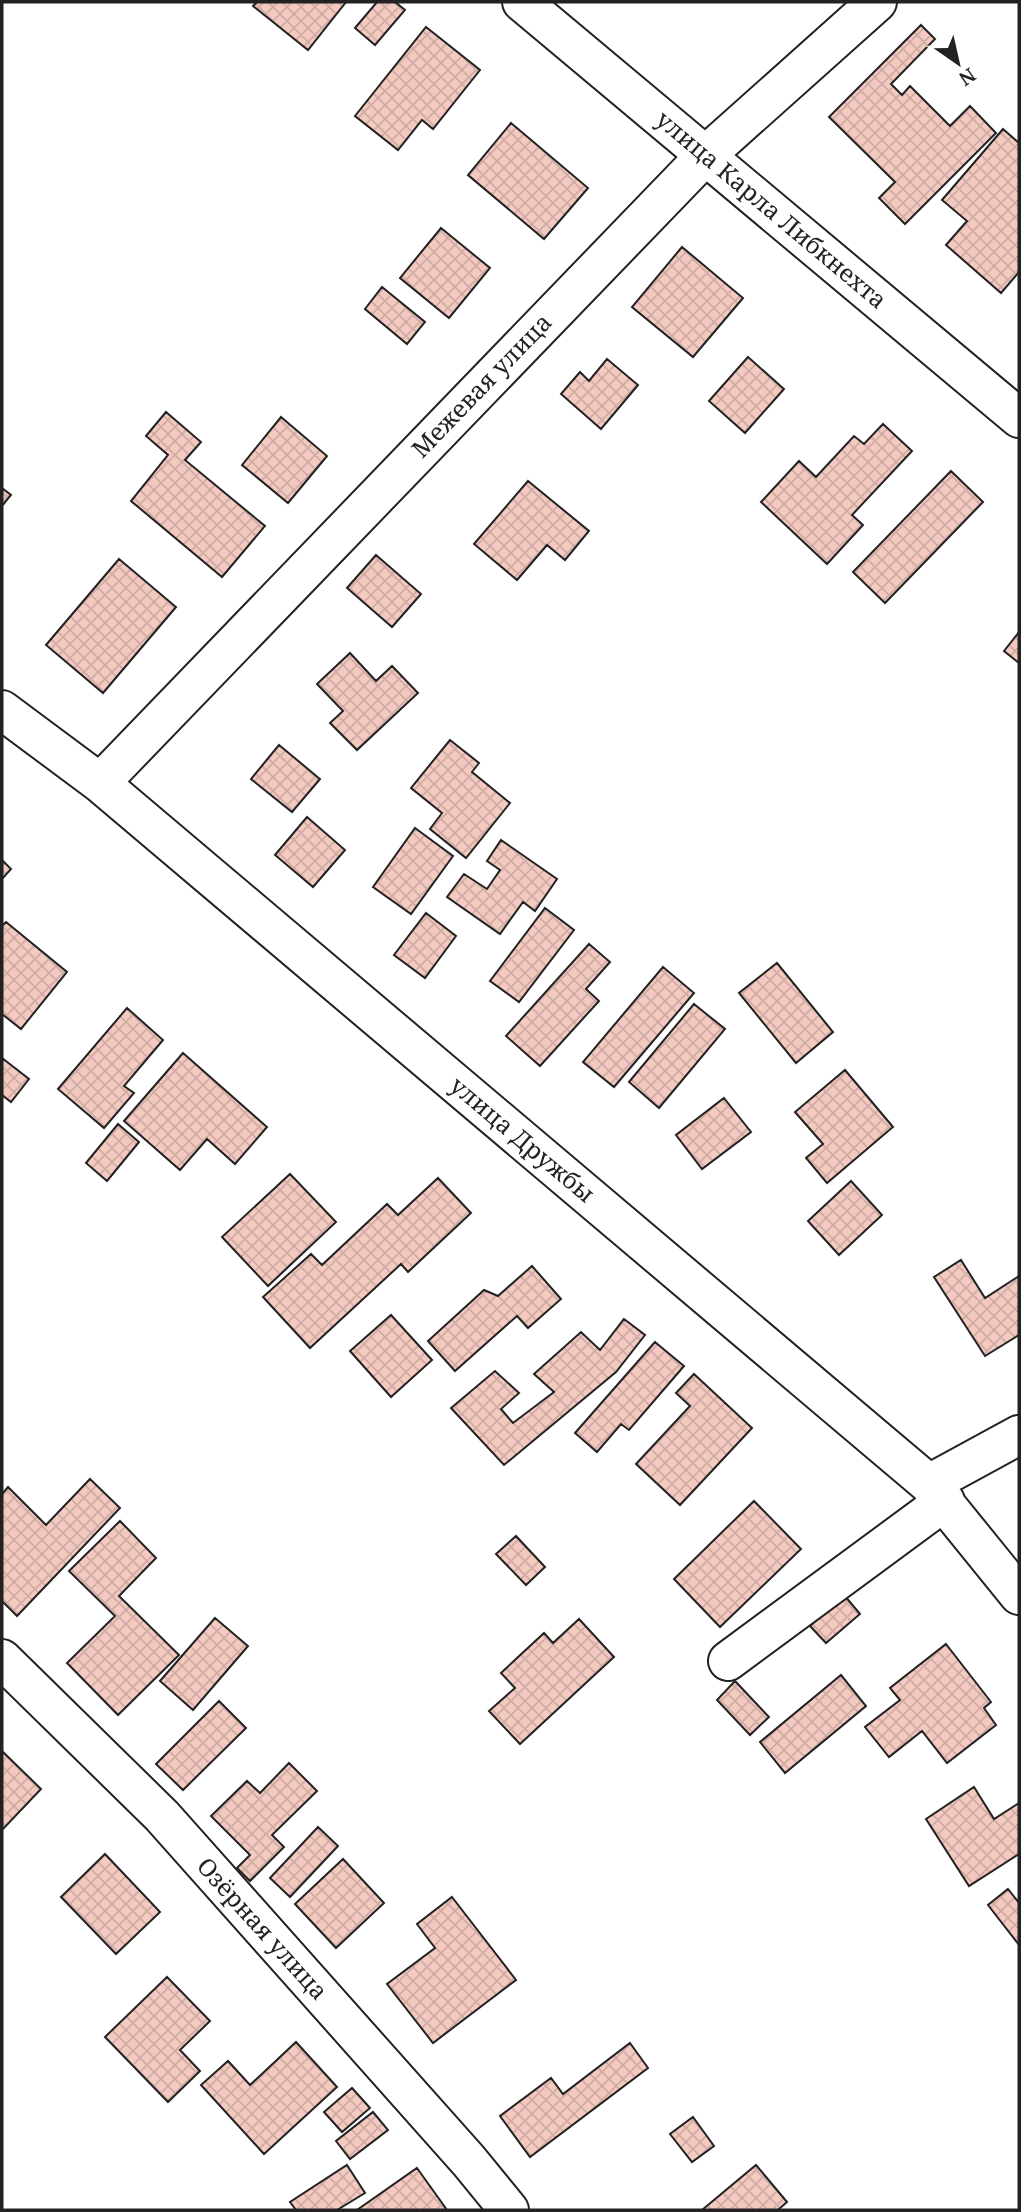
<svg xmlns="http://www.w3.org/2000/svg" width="1021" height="2212" viewBox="0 0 1021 2212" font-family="'Noto Serif',serif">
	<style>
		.building { fill: url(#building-cross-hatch); stroke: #222; stroke-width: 2 }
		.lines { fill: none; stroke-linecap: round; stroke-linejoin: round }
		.minor-casing { stroke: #222; stroke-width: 42 }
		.minor { stroke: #fff; stroke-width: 38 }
		.labels { text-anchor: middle; stroke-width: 5; stroke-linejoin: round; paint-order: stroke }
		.street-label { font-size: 24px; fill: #222; stroke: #fff }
	</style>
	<defs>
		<pattern id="building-cross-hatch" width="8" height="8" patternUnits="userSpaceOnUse" patternTransform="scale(1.75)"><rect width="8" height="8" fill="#f3c9c0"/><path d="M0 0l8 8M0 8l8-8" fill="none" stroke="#d0aca5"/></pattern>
	</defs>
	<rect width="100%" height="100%" fill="#fff"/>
	<!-- building -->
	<path class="building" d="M257,2H346L308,50L253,6Z
		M377,2H395L405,10L375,45L355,28Z
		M921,25L935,39L891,84L902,95L910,86L950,126L970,106L996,133L905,224L879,198L895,182L829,117Z
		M426,27L480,70L433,129L422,120L398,150L355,116Z
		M511,123L588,188L544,239L468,175Z
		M1003,129L1019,143V272L1001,293L946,245L967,221L942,200Z
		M441,228L490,268L449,318L400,278Z
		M682,247L743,298L693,357L632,307Z
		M382,287L425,322L407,344L365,309Z
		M748,357L784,389L745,433L709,401Z
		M607,359L638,385L601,429L561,394L580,372L589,381Z
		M166,412L201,442L185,460L265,526L222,577L131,501L168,455L146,436Z
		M281,417L327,456L288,503L242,465Z
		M883,424L912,451L852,515L863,525L827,564L761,502L799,461L816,477L854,436L864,444Z
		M951,471L983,502L885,603L853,572Z
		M528,481L589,531L565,560L547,545L517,580L474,544Z
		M2,488L11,495L2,506Z
		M376,555L421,594L392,627L347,588Z
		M119,559L176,607L103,693L46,645Z
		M1019,632V663L1004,651Z
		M350,653L376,681L392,666L418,693L357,750L330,723L343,711L317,684Z
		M450,740L479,763L472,772L510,803L466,858L430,829L442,813L411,788Z
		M279,745L320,779L292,812L251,779Z
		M307,817L345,850L313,887L275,855Z
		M415,828L453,856L411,914L373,887Z
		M501,840L557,879L535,911L523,902L500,934L447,897L464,874L487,889L500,870L487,861Z
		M2,860L11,869L2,879Z
		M545,908L574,930L519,1002L490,981Z
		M426,913L456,936L425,978L394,955Z
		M6,922L67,972L21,1029L2,1014V926Z
		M589,944L610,962L586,989L599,1001L540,1066L506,1036Z
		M777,963L833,1032L796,1063L739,993Z
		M663,967L694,993L614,1087L583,1062Z
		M694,1004L725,1029L659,1108L629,1082Z
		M127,1008L163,1040L124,1086L134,1093L104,1128L58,1089Z
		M183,1053L267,1127L235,1164L207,1139L180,1170L124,1121Z
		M2,1058L29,1079L11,1102L2,1095Z
		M845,1070L893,1127L827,1183L806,1158L823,1144L795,1112Z
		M724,1098L751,1132L702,1169L676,1135Z
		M118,1124L139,1142L107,1181L86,1163Z
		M290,1174L336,1222L268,1286L222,1237Z
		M438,1178L471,1213L408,1272L401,1264L310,1348L263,1297L311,1254L322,1265L387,1204L398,1215Z
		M851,1181L882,1215L839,1255L808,1221Z
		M961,1260L985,1298L1019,1276V1335L985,1356L934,1277Z
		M532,1266L561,1299L528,1328L517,1316L455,1371L428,1341L484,1290L498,1296Z
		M391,1315L432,1360L391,1397L350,1351Z
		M624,1319L645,1335L616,1372L504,1465L451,1408L495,1371L519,1393L501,1409L513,1423L554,1392L534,1374L581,1332L600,1350Z
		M655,1342L684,1366L629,1430L621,1424L597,1452L575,1433Z
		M694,1374L752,1428L680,1505L636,1464L690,1406L676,1393Z
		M90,1479L120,1508L17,1616L2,1601V1494L8,1487L46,1525Z
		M754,1501L801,1549L720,1627L674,1579Z
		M120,1521L156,1558L119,1596L179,1655L118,1715L67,1663L115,1616L69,1571Z
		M516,1536L545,1567L526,1585L496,1554Z
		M844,1595L860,1614L826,1643L810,1626Z
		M215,1618L248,1646L193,1710L160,1681Z
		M579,1619L614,1657L520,1744L489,1711L515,1688L501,1673L544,1633L553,1643Z
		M946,1644L991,1702L984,1708L996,1725L947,1763L922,1731L889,1757L865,1727L900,1700L890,1688Z
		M841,1675L866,1706L785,1773L760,1742Z
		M735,1681L769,1717L750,1735L717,1700Z
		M219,1701L246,1728L183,1790L156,1764Z
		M2,1751L41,1789L2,1830Z
		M289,1763L317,1791L272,1835L284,1847L250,1881L237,1868L250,1855L211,1816L247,1781L260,1793Z
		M974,1787L994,1819L1019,1803V1854L969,1886L926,1819Z
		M318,1827L338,1846L290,1897L270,1878Z
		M105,1854L160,1912L116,1954L61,1897Z
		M343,1859L384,1903L336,1948L295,1904Z
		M1008,1889L1019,1903V1945L988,1905Z
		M452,1897L516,1980L433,2043L387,1984L435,1948L417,1924Z
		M167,1977L210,2021L180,2050L200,2071L168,2102L105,2037Z
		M296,2042L337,2087L264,2154L201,2085L228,2061L250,2085Z
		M630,2043L648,2068L530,2157L500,2116L551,2078L563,2094Z
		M352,2088L370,2108L342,2132L324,2112Z
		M373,2112L388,2130L350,2159L336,2141Z
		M693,2117L714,2146L692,2162L670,2134Z
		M347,2165L365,2193L337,2210H296L290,2202Z
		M756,2165L787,2202L778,2210H702Z
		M417,2168L447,2210H357Z"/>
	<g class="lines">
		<!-- minor casing -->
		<g class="minor-casing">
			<path id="minor" d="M522,2L1019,418
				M2,710L100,783L929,1484L1019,1595
				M100,783L706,155L877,2
				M929,1484L1019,1435
				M2,1659L162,1816L469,2161L509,2210
				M728,1661L945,1501"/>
		</g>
		<!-- minor -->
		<use href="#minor" class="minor"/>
	</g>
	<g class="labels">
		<!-- street labels -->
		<g class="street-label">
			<text transform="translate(771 210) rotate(40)" y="8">улица Карла Либкнехта</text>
			<text transform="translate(482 386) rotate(-46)" y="8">Межевая улица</text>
			<text transform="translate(522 1140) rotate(40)" y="8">улица Дружбы</text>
			<text transform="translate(262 1929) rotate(48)" y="8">Озёрная улица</text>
		</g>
	</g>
	<!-- border -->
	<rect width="1021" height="2212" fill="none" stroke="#222222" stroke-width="7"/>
	<!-- north arrow -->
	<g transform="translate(958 63) rotate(146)" stroke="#ffffff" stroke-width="5" paint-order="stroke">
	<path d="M0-5L12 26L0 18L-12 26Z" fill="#222222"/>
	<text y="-10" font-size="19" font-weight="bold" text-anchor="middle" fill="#222222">N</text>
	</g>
</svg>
